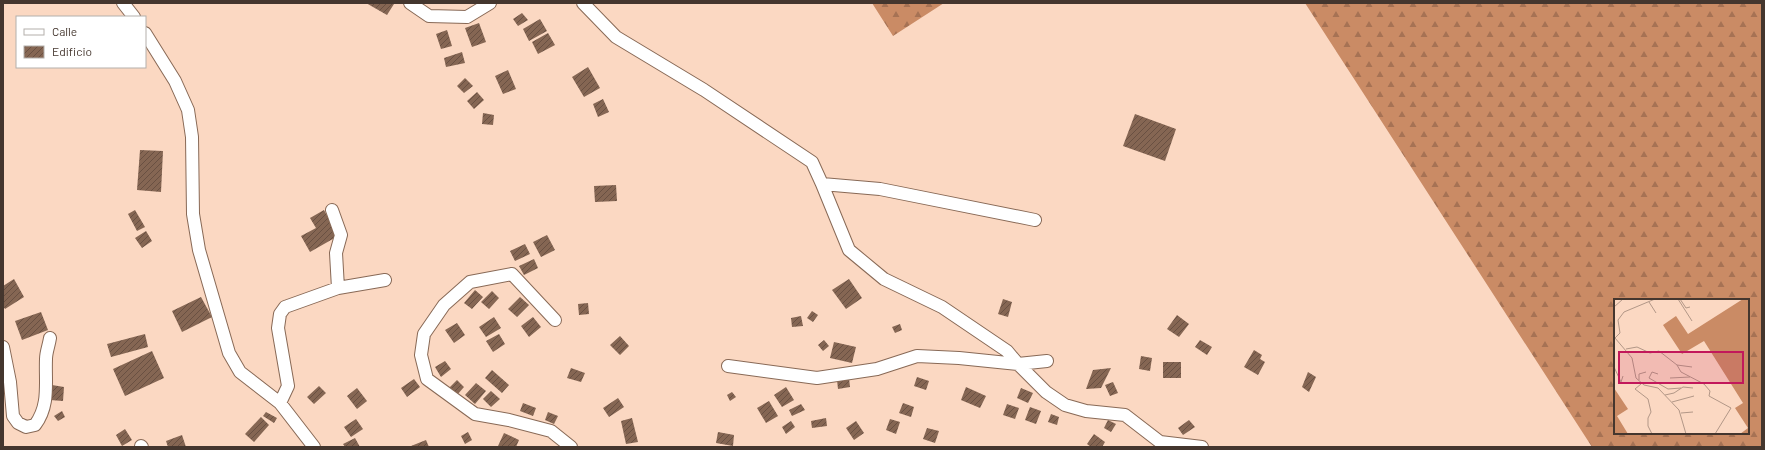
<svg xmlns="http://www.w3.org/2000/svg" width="1765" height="450" viewBox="0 0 1765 450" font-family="Barlow,sans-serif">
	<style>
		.forest { fill: url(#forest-firs); fill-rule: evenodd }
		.building { fill: url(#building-hatch) }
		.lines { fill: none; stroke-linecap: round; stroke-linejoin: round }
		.minor-casing { stroke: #886956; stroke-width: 14 }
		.minor { stroke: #fff; stroke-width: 12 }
		.inset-road { fill: none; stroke: #b29787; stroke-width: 1 }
		.view { fill: #c2185b; fill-opacity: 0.15; stroke: #c2185b; stroke-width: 2 }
		.inset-edge { fill: none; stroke: #44362e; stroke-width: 2 }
	</style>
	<defs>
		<pattern id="forest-firs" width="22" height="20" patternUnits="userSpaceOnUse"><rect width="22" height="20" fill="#ca8b65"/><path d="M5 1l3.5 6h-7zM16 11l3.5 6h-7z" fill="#a67254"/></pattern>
		<pattern id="building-hatch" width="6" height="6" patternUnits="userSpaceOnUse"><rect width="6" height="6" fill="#856653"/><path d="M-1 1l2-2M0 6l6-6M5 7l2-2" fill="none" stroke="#695042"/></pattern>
	</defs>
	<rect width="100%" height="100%" fill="#fbd8c2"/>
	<!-- forest -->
	<path class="forest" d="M872,3H944L893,36Z
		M1305,3H1762V447H1592ZM1615,300H1748V433H1615Z"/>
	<!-- building -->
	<path class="building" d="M366,3H393L394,4L387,15Z
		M522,13L528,20L518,26L513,19Z
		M540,19L547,31L529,41L523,29Z
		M479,23L486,42L472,47L465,28Z
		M447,30L452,46L441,49L436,34Z
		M548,33L555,45L538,54L532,42Z
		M462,52L465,63L446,67L444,58Z
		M588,67L600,88L584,97L572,77Z
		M508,70L516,89L503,94L495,76Z
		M465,78L473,86L464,93L457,86Z
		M477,92L484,100L474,109L467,101Z
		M603,99L609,112L598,117L593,104Z
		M483,113L494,115L493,125L482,124Z
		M1135,114L1176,129L1165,161L1123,146Z
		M140,150L163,151L161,192L137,190Z
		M616,185L617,201L595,202L594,186Z
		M135,210L145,227L137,231L128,214Z
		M324,210L338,236L310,252L301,236L316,228L310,218Z
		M146,231L152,241L142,248L135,238Z
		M547,235L555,250L541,257L533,242Z
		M525,244L530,254L515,261L510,251Z
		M534,259L538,268L524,275L519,266Z
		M14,279L24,297L5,309L3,306V286Z
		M849,279L862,298L846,309L832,290Z
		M475,290L483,297L472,309L464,303Z
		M492,291L499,298L489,309L481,302Z
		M201,297L212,317L182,332L172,311Z
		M520,297L529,305L517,317L508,309Z
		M1003,299L1012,302L1008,317L998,314Z
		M588,303L589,314L579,315L578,304Z
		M812,311L818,315L813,322L807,318Z
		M41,312L48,330L22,340L15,321Z
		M1177,315L1189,324L1179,337L1167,329Z
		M801,316L803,326L792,327L791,318Z
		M494,317L501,328L486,337L479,327Z
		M533,317L541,327L529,337L521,326Z
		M457,323L465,335L454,343L445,330Z
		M900,324L902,330L895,333L892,327Z
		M145,334L148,347L111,357L107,344Z
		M499,334L505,344L493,352L486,341Z
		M620,336L629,346L620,355L610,345Z
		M824,340L829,346L823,351L818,345Z
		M1200,340L1212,347L1207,355L1195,347Z
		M834,342L856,347L852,363L830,358Z
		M1254,350L1262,355L1260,359L1265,362L1258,375L1244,367Z
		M152,351L164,378L125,396L113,369Z
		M1141,356L1152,358L1150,371L1139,369Z
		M445,361L451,369L441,377L435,367Z
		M1163,362H1181V378H1163Z
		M571,368L585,373L581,382L567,378Z
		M1111,368L1101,388L1086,389L1093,370Z
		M492,370L509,385L502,393L485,378Z
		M1308,372L1316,377L1309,392L1302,387Z
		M917,377L929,381L926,390L914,386Z
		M849,378L850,387L838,389L837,380Z
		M414,379L420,387L407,397L401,388Z
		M457,380L464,387L457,395L449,388Z
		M1113,382L1118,393L1110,396L1105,385Z
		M476,383L486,391L475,404L465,395Z
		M52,385L64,387L63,401L50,400Z
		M319,386L326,393L314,404L307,397Z
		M786,387L794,400L782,407L774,395Z
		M966,387L986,396L980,408L961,400Z
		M357,388L367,401L357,409L347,396Z
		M1021,388L1033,393L1028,403L1017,398Z
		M491,391L500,399L491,407L483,399Z
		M732,392L736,397L730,401L727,395Z
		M618,398L624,407L609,417L603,408Z
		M769,401L778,416L766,423L757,408Z
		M523,403L536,408L533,416L520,411Z
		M903,403L914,407L911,417L899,413Z
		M801,404L805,410L792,416L789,410Z
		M1007,404L1019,408L1015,419L1003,415Z
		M1030,407L1041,411L1036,424L1025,420Z
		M62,411L65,417L58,421L54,416Z
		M266,412L277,418L274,423L263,416Z
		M548,412L558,416L554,424L545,420Z
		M1051,414L1059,417L1057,425L1048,422Z
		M261,417L269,425L254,442L245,434Z
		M632,418L638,442L626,444L621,421Z
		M826,418L827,426L812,428L811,421Z
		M356,419L363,429L351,437L344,427Z
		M890,419L900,422L896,434L886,430Z
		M1108,420L1116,424L1111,432L1104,428Z
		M1189,420L1195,427L1183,435L1178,428Z
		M791,421L795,427L786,434L782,427Z
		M856,421L864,433L854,440L846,428Z
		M927,428L939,431L935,443L923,439Z
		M125,429L132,440L122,446L116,435Z
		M468,432L472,440L465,444L461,436Z
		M718,432L734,435L733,446L716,443Z
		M504,433L519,440L516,447L498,446Z
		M1094,434L1105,442L1102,447H1091L1087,444Z
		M182,435L186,447H168L166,441Z
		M355,438L360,447H345L343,444Z
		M426,440L429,447H411V446Z"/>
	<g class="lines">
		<!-- minor casing -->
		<g class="minor-casing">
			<path id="minor" d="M123,3L134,17
				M410,3L429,16L467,17L490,3
				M583,3L616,37L704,90L812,162L822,184L880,189L1035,220
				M145,33L175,81L188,110L192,137L193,214L199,250L229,353L240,372L280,403L314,447
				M822,184L849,250L884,279L942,307L1007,351L1018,364L1046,392L1065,405L1086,411L1125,415L1160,442L1202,447
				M332,210L341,235L336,253L338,288
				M555,320L512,274L470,282L444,305L424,334L421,355L427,379L475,414L509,420L551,431L571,447
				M3,347L10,382L13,416L18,423L26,427L35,425C50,405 45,383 46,359C46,352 49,345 50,338
				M728,366L817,378L877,369L917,356L959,358L1018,364L1047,361
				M280,403L288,386L278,328L280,314L285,307L338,288L385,280
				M141,446L142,447"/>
		</g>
		<!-- minor -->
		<use href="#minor" class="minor"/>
	</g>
	<!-- overview -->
	<g transform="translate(1614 299)">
		<rect width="135" height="135" fill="#fbd8c2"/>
		<path d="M129,0H135V135H126L134,129L121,109L129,104L90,42L68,55L49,26L62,17L74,35ZM0,89L14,110L3,117L14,135H0Z" fill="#ca8b65"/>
		<path class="inset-road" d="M64,0L78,22M66,0L72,9L76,8M35,3L42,14M0,8L9,0M1,39L18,59L22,79L30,86L44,89L65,111L72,135M0,40L6,34L4,21L10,13L41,0M12,50L23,48L36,54L45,52L63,66L78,68M63,66L67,73L90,85L96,92L95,97L117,109L101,135M0,68L7,83L9,77M44,75L38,73L35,79L54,90L67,89M56,79L76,78M25,81V75L32,73M27,85L21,90L34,100L37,113L34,119V127L38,135M51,96L60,94L69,88L79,89M58,103L80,97M67,114L79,113"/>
		<path class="view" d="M5,53H129V84H5Z"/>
		<rect width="135" height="135" class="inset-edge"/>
	</g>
	<!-- border -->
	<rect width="1765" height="450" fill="none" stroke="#44362e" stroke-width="8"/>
	<!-- legend -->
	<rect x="16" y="16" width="130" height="52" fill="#ffffff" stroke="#b4afab"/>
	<rect x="24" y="29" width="20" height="6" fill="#ffffff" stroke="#b4afab"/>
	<text x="52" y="36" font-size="12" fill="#44362e">Calle</text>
	<rect x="24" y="46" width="20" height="12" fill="url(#building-hatch)" stroke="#b4afab"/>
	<text x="52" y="56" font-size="12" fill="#44362e">Edificio</text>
</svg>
